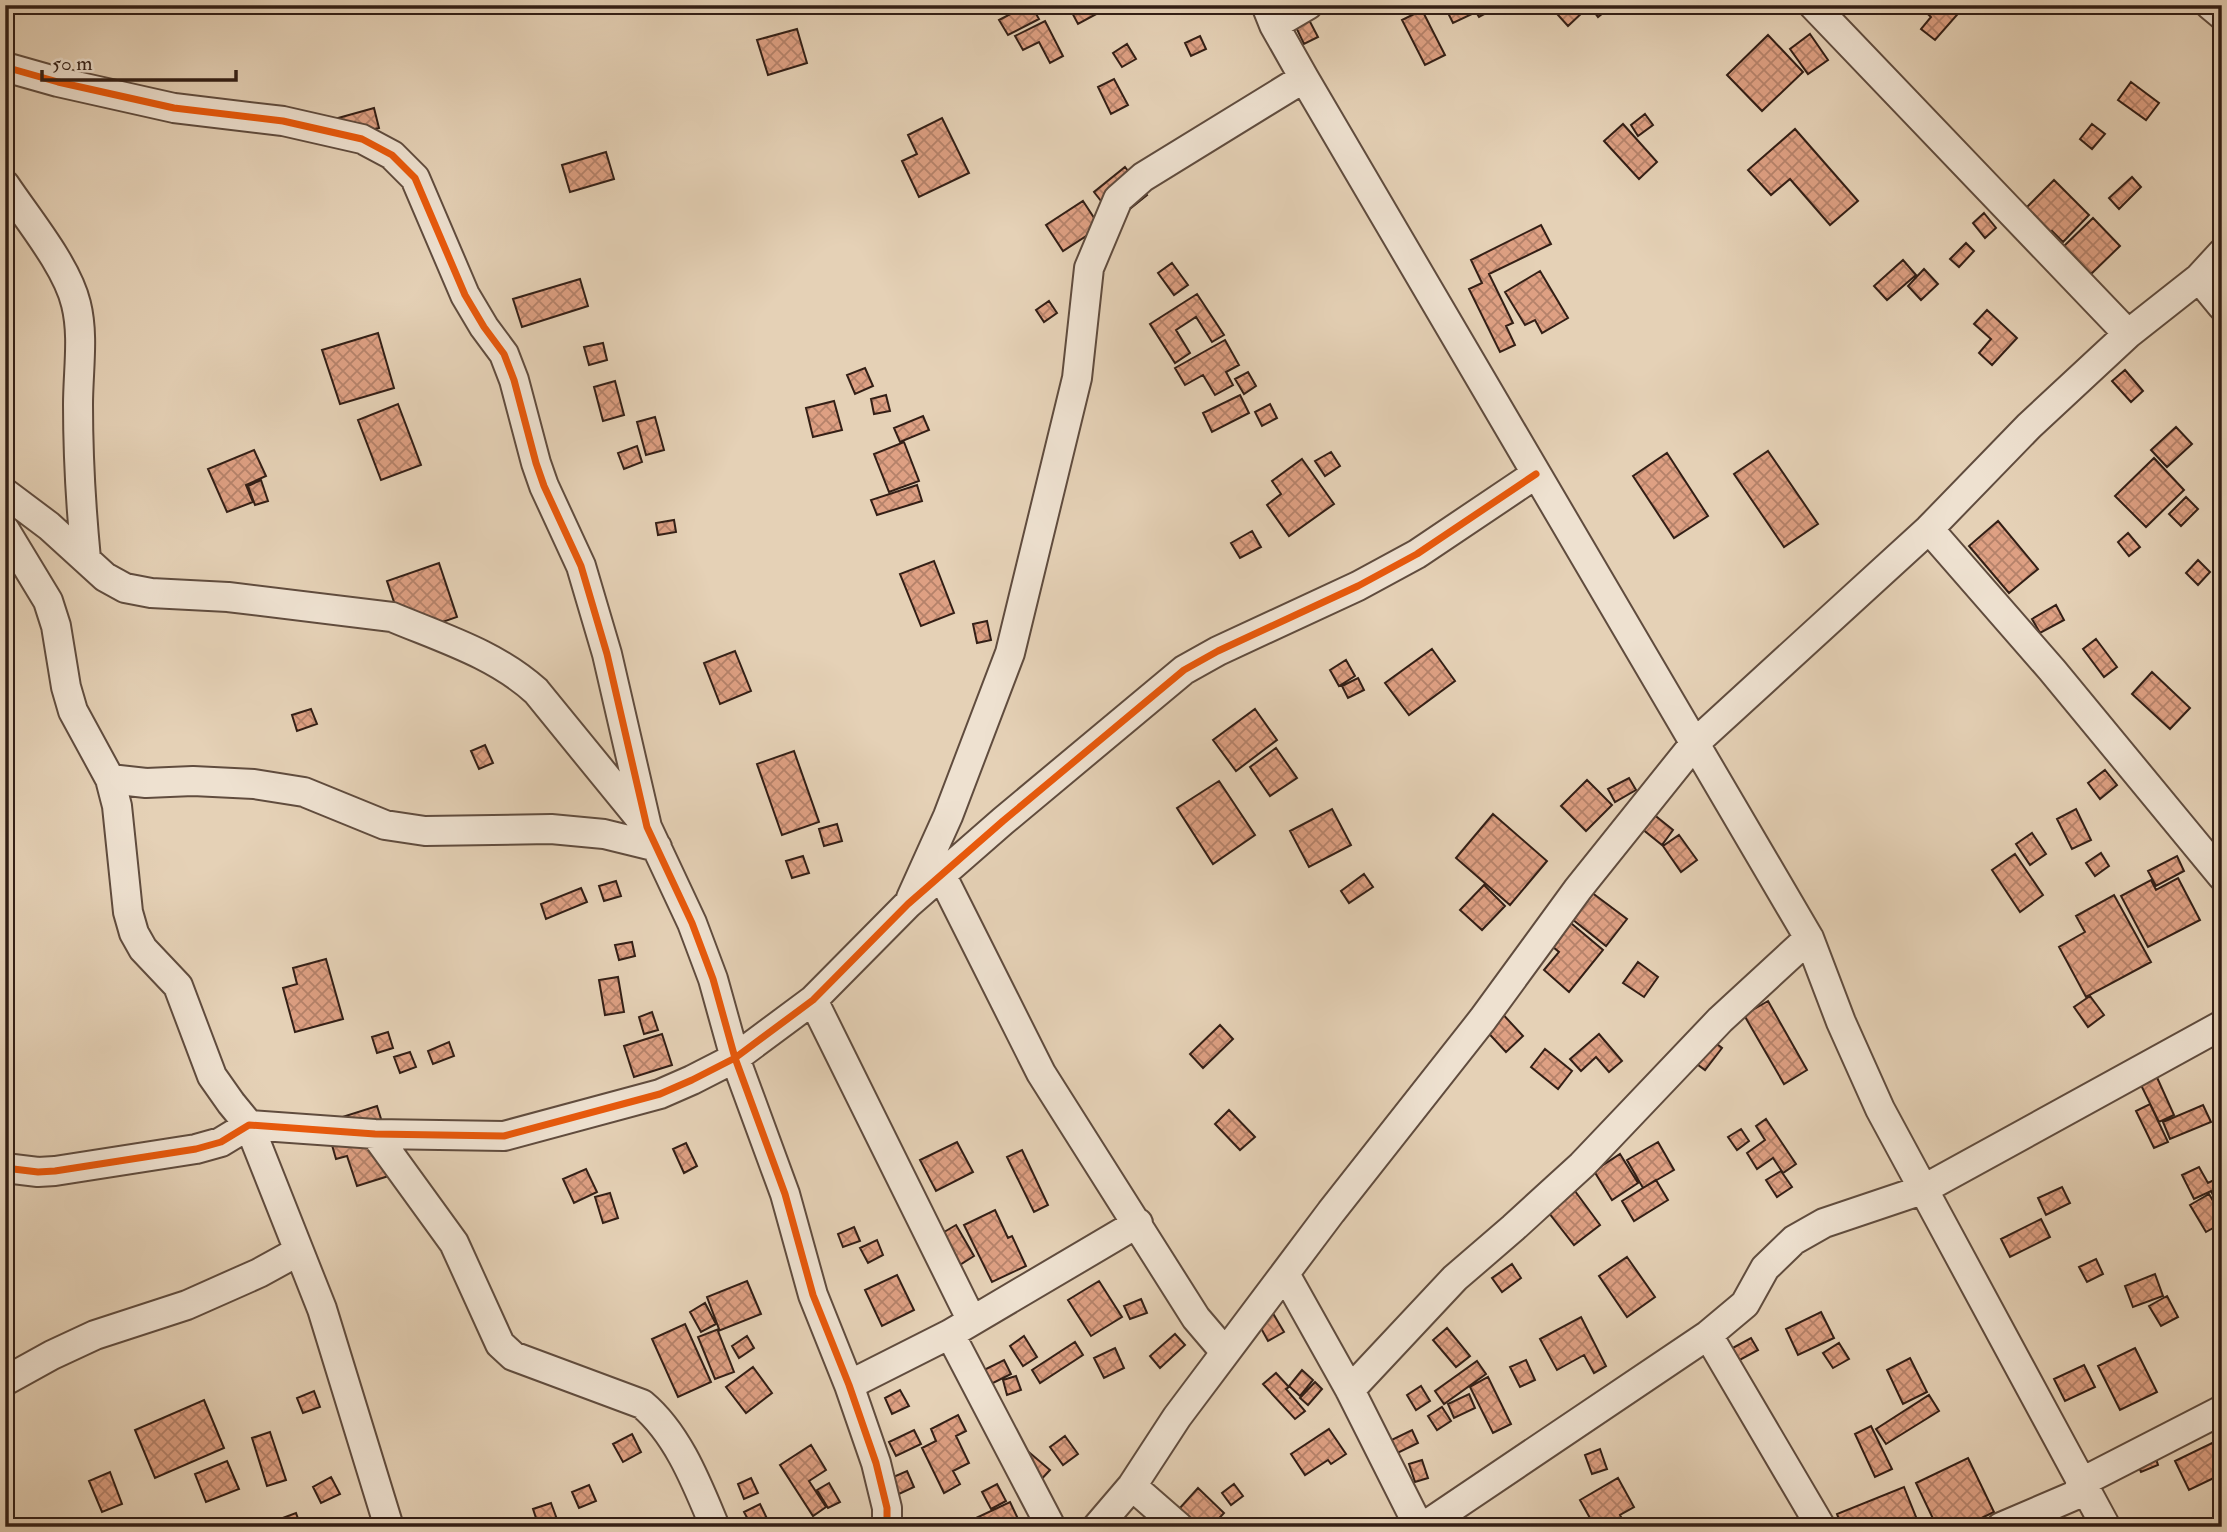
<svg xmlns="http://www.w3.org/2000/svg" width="2227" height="1532" viewBox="0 0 2227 1532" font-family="'IM FELL Double Pica',serif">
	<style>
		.building { fill: url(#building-cross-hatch); stroke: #331f16; stroke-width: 2 }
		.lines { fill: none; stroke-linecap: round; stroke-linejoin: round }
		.minor-casing { stroke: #604c3e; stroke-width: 32 }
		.minor { stroke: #eee1d0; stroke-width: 28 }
		.cycleway-casing { stroke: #eee1d0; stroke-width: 11 }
		.cycleway { stroke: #e8590c; stroke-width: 7 }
	</style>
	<defs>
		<pattern id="building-cross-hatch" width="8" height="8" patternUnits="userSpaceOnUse" patternTransform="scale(1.75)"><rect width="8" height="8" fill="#dea083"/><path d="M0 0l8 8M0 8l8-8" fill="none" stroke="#b5826a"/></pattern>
	</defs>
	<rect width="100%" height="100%" fill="#e5d1b6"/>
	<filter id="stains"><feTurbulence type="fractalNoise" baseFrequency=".00286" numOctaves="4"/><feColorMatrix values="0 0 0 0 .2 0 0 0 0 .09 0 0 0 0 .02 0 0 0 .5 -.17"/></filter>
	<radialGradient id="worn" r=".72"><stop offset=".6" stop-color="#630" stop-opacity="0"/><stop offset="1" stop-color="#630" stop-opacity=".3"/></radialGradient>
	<!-- building -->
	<path class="building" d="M1028,5H1031L1039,19L1008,35L999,20Z
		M1068,5H1113L1078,24Z
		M1444,5H1501L1479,17L1476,12L1453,23Z
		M1517,5H1532L1522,12Z
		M1549,5H1578L1584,11L1568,26Z
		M1589,5H1613L1598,17Z
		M1918,5H1960L1963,8L1935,40L1921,29L1931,17Z
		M1422,10L1445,55L1425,65L1402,20Z
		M1307,16L1318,37L1304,44L1294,23Z
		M1045,21L1063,56L1050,63L1039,42L1023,50L1015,36Z
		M797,29L807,63L768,75L757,40Z
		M1810,34L1828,60L1808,74L1790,49Z
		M1768,35L1803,72L1762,111L1727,75Z
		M1200,36L1206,49L1191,56L1185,43Z
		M1127,44L1136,59L1122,67L1113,53Z
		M1114,79L1128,105L1111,114L1098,87Z
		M2131,82L2159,103L2146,120L2118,100Z
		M374,108L379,128L337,139L331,120Z
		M1645,114L1653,125L1638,136L1631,125Z
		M942,118L969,173L919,197L902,161L917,154L908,135Z
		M1623,124L1657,162L1639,179L1604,141Z
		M2092,124L2105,134L2092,149L2080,139Z
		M1795,129L1858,201L1830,225L1790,179L1771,195L1748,170Z
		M606,152L614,179L570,192L562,165Z
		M1125,167L1147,195L1116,220L1094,192Z
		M2132,177L2141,187L2119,209L2109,198Z
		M2054,180L2089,215L2063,242L2052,231L2042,241L2017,217Z
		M1083,201L1100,227L1063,251L1046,225Z
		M1984,213L1996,228L1985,238L1973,223Z
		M2093,218L2120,246L2091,274L2064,246Z
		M1541,225L1551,244L1489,274L1513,323L1506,326L1515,345L1500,352L1469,289L1482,283L1471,260Z
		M1966,243L1974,251L1959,267L1950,259Z
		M1903,260L1916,275L1887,300L1874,286Z
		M1172,263L1188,285L1174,295L1158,273Z
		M1924,269L1938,284L1921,300L1908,286Z
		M1540,271L1568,318L1542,333L1535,320L1525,325L1505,292Z
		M580,279L588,306L522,327L513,299Z
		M1197,294L1224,335L1212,342L1196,317L1176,330L1190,353L1175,363L1150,324Z
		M1049,301L1057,313L1044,322L1036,310Z
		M1987,310L2017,338L1992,365L1979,353L1991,339L1974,324Z
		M378,333L394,388L340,404L322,350Z
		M1225,340L1239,365L1226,372L1233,385L1215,395L1203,375L1185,385L1175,368Z
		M603,343L607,360L589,365L584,347Z
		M865,368L873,386L855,394L847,375Z
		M2125,370L2143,391L2131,402L2112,381Z
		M1248,372L1256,386L1244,394L1235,379Z
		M615,381L624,415L603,421L594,387Z
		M886,395L890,411L874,414L871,399Z
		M1240,395L1249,413L1212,432L1203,413Z
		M834,401L842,430L813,437L806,408Z
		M398,404L421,465L381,480L358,420Z
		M1270,404L1277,418L1262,426L1255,412Z
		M923,416L929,430L900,442L894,428Z
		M655,417L664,450L646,455L637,422Z
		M2176,427L2192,444L2167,467L2151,450Z
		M904,442L919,481L889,492L874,454Z
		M637,446L642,462L624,469L618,453Z
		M254,450L266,476L246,485L253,502L227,512L208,469Z
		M1768,451L1818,524L1784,547L1734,474Z
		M1331,452L1340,466L1325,476L1315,461Z
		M1667,453L1708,516L1674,538L1633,476Z
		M2154,458L2184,490L2146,527L2115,496Z
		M1302,459L1334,504L1289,536L1267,505L1281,494L1272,481Z
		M261,480L268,501L255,505L248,486Z
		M917,485L922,501L877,515L871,500Z
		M2186,497L2198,509L2181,526L2169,514Z
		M674,520L676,532L658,535L656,523Z
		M1998,521L2038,569L2009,593L1969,546Z
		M1252,531L1261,547L1240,558L1231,543Z
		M2128,533L2140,547L2129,556L2118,542Z
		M2198,560L2210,572L2198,585L2186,573Z
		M934,561L954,613L921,626L900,574Z
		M439,563L457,617L405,635L387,581Z
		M2056,605L2064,620L2040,633L2032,619Z
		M987,621L991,640L977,643L973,624Z
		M2096,639L2117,667L2104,677L2083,649Z
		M1432,649L1455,681L1409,715L1385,683Z
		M735,651L751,691L720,704L704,663Z
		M1346,660L1355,676L1339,686L1330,670Z
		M2152,672L2190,708L2170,729L2132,694Z
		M1358,678L1364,690L1348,698L1342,686Z
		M311,709L317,724L297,731L292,715Z
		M1255,709L1277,740L1236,771L1213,740Z
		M485,745L493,763L479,769L471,751Z
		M1276,748L1297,778L1270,796L1250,767Z
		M794,751L819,822L782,835L757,764Z
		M2105,770L2117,785L2100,799L2088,783Z
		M1629,778L1636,790L1615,802L1608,789Z
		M1587,780L1612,805L1586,831L1561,806Z
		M1219,781L1255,835L1213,864L1177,808Z
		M1332,809L1351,845L1309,867L1290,831Z
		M1647,809L1673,830L1662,845L1636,824Z
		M2076,809L2091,840L2072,849L2057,819Z
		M1493,814L1547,861L1510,905L1456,858Z
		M837,824L842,841L824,846L819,829Z
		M2032,833L2046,854L2030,865L2016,844Z
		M1679,835L1697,860L1681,872L1663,846Z
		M2101,853L2109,866L2095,876L2086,863Z
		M2015,854L2043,895L2020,912L1992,870Z
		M803,856L809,873L792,878L786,861Z
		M2177,856L2184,871L2156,886L2148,871Z
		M1364,874L1373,887L1349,903L1341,891Z
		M2178,878L2200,920L2148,947L2121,896L2151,880L2156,890Z
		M616,881L621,896L604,901L599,886Z
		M1484,885L1505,906L1482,930L1460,910Z
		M581,888L587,902L546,919L541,904Z
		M1587,889L1627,919L1606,946L1567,915Z
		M2114,895L2151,962L2086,997L2059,947L2085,932L2076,916Z
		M1566,919L1603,950L1569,992L1544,970L1559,952L1547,942Z
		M632,942L635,956L619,960L615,945Z
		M326,959L343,1019L295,1032L283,988L297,984L293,968Z
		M1638,962L1658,977L1644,997L1623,983Z
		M618,977L624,1012L605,1015L599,980Z
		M2090,996L2104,1015L2088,1027L2074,1007Z
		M1768,1001L1807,1070L1784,1084L1744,1015Z
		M1498,1009L1523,1036L1506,1052L1481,1025Z
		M652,1012L658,1030L644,1034L639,1017Z
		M1220,1025L1233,1039L1203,1068L1190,1054Z
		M388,1032L393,1048L377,1053L372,1037Z
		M662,1034L672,1065L634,1077L624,1046Z
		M1599,1034L1622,1061L1609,1072L1596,1057L1581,1071L1570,1059Z
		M1708,1037L1722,1048L1705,1070L1690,1059Z
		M449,1042L454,1056L433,1064L428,1051Z
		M1545,1049L1572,1071L1558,1089L1531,1067Z
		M410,1052L416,1067L400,1073L394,1057Z
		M2155,1073L2174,1115L2159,1122L2139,1081Z
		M2150,1104L2168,1142L2154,1148L2136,1111Z
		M2203,1105L2211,1122L2170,1139L2163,1122Z
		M377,1106L398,1173L357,1186L347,1156L336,1159L330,1138L336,1119Z
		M1229,1110L1255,1137L1240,1150L1215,1124Z
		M1766,1119L1796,1164L1783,1173L1773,1158L1757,1169L1747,1153L1765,1140L1756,1126Z
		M1741,1129L1749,1141L1737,1150L1728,1137Z
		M957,1142L973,1172L936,1191L920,1160Z
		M1658,1142L1674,1170L1643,1188L1627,1160Z
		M686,1143L697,1166L684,1173L673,1149Z
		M1022,1150L1048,1205L1034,1212L1007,1157Z
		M1620,1154L1638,1183L1612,1200L1594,1171Z
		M2199,1167L2208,1183L2222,1176V1213L2211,1191L2194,1199L2182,1175Z
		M586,1169L597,1192L574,1203L563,1179Z
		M1781,1171L1792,1187L1777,1197L1766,1180Z
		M1656,1180L1668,1200L1634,1221L1622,1201Z
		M1572,1187L1600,1225L1574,1245L1545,1208Z
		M2062,1187L2070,1203L2046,1215L2038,1198Z
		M610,1193L618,1218L603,1223L595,1197Z
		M2209,1194L2222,1216V1223L2206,1232L2190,1205Z
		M995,1210L1008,1238L1012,1236L1026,1266L992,1282L964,1225Z
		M2041,1219L2050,1237L2010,1257L2001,1239Z
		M956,1225L974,1256L958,1266L939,1235Z
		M854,1227L860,1241L843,1247L838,1234Z
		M877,1240L883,1255L868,1263L860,1248Z
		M1627,1257L1655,1297L1627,1317L1599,1276Z
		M2096,1259L2103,1274L2087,1282L2079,1267Z
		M1512,1264L1521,1278L1502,1292L1492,1278Z
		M2155,1274L2163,1296L2133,1307L2125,1286Z
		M897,1275L914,1310L882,1326L865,1290Z
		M747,1281L761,1314L718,1331L734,1372L715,1379L698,1337L719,1329L707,1297Z
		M1099,1281L1122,1317L1091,1336L1068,1300Z
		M2167,1296L2178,1317L2161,1326L2149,1306Z
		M1141,1299L1147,1313L1130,1319L1124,1306Z
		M705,1303L716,1324L701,1332L690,1312Z
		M1271,1310L1284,1332L1268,1341L1256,1319Z
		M1821,1312L1834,1338L1798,1355L1786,1329Z
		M1581,1317L1606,1366L1594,1373L1584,1355L1557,1370L1540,1339Z
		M685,1324L711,1382L678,1397L652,1339Z
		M1447,1328L1470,1356L1456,1367L1433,1340Z
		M1175,1334L1185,1345L1160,1368L1150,1356Z
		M747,1336L754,1348L739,1358L732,1346Z
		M1024,1336L1037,1357L1023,1366L1010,1346Z
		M1751,1338L1758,1350L1736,1362L1729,1350Z
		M1075,1342L1083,1355L1040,1383L1032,1370Z
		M1839,1343L1849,1359L1833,1368L1823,1353Z
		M1115,1348L1124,1368L1104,1378L1094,1358Z
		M2135,1348L2157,1392L2120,1410L2098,1366Z
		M1910,1358L1927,1392L1903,1404L1887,1370Z
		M1004,1360L1011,1374L979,1390L972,1376Z
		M1526,1360L1535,1380L1520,1387L1510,1367Z
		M1477,1361L1486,1374L1444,1404L1435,1391Z
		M2084,1365L2095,1387L2065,1401L2054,1379Z
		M753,1367L772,1393L746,1413L726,1387Z
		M1302,1370L1313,1380L1300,1396L1289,1386Z
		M1276,1373L1289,1387L1286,1389L1305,1411L1295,1419L1263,1384Z
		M1016,1376L1021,1390L1007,1395L1003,1380Z
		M1488,1377L1511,1424L1493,1433L1470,1387Z
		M1315,1382L1322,1389L1308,1405L1300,1398Z
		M1421,1386L1430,1401L1416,1410L1407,1395Z
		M900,1390L909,1406L892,1414L885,1398Z
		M314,1391L320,1407L303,1413L297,1398Z
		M1469,1394L1475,1408L1454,1418L1448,1404Z
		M1929,1395L1939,1411L1886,1444L1876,1429Z
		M204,1400L224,1448L155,1478L135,1430Z
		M1442,1407L1451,1421L1437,1430L1428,1416Z
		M958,1415L966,1431L956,1436L969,1463L953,1471L960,1484L944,1493L922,1448L936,1441L931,1429Z
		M1871,1426L1892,1469L1875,1477L1855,1434Z
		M1329,1429L1346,1454L1331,1464L1328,1460L1305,1475L1291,1454Z
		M914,1430L921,1444L896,1456L889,1442Z
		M1412,1430L1418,1443L1381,1461L1375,1448Z
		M270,1432L286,1480L267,1486L252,1438Z
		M632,1434L641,1452L623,1462L613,1444Z
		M1065,1436L1078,1454L1063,1465L1050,1447Z
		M2212,1443L2222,1463V1474L2189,1490L2175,1461Z
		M811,1445L826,1470L809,1481L826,1507L813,1516L780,1465Z
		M1024,1448L1050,1470L1038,1483Z
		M1600,1449L1607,1469L1592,1474L1585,1455Z
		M2154,1453L2158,1465L2141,1472L2136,1460Z
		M1968,1458L1994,1512L1963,1527H1937L1916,1483Z
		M1422,1460L1428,1478L1415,1482L1409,1464Z
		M227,1461L239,1489L206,1502L195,1474Z
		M907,1471L914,1487L899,1494L891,1478Z
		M110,1472L122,1504L102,1512L89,1481Z
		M331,1477L340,1494L321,1503L313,1487Z
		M751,1478L758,1493L744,1499L738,1484Z
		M1618,1478L1634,1507L1620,1515L1626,1527H1595L1580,1500Z
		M829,1483L840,1502L828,1508L817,1490Z
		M997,1484L1006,1501L991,1509L982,1492Z
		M1234,1484L1243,1496L1231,1505L1222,1493Z
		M589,1485L596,1501L579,1508L572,1492Z
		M1904,1487L1920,1527H1842L1837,1514Z
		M1198,1488L1224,1513L1211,1527H1197L1179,1509Z
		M1010,1502L1020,1523L1012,1527H980L976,1518Z
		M551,1503L558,1522L539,1527L533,1509Z
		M760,1504L771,1527H752L744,1512Z
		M296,1513L301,1527H280L277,1520Z
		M1274,1520L1279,1527H1262Z
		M1297,1520L1302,1527H1287Z"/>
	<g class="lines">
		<!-- minor casing -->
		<g class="minor-casing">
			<path id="minor" d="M1266,5L1274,25L1304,78L1809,938L1841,1022L1880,1109L2106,1527
				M1813,5L2128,334
				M2210,5L2222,15
				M1274,25L1308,5
				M5,67L58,82L174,108L283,121L362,139L392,155L415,178L465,295L484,327L504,354L514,380L536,463L544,486L581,566L607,654L647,827L692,923L713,979L735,1058L785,1194L813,1295L849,1385L876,1463L887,1508V1527
				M5,185C27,218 67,266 76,304C84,336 78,371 78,405C78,457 81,508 86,559
				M2199,278L2222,306
				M5,493L49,526L105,577L125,588L151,593L228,597L392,617C442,638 495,654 536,691L642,821
				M1929,529L2052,670L2222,876
				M5,530L48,601L56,626L66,687L73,711L110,779L117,806L128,912L134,933L143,949L178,986L212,1076L231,1103L249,1125L322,1309L389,1527
				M110,779L146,783L193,781L254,784L304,792L385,825L425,831L551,829L604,834L657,847
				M942,876L1041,1073L1196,1318L1225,1352
				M911,898L948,816L1010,653L1077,378L1089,268L1118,199L1143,177L1304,78
				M813,1000L972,1321
				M375,1134L454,1243L500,1344L513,1356L642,1404C678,1434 697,1484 715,1527
				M5,1168L38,1172L55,1171L196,1149L221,1142L249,1125L375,1134L504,1136L660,1094L692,1080L735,1058L813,1000L908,904L1003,821L1184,670L1218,651L1358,586L1417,554L1536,474
				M1285,1274L1350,1390L1419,1527
				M950,1334L1051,1527
				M1708,1335L1821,1527
				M5,1381L52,1355L95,1335L187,1305L259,1273L299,1251
				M849,1385L950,1334L1138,1223
				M1350,1390L1455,1278L1513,1228L1582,1165L1720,1020L1809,938
				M2080,1483L2222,1410
				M1132,1486L1179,1527
				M1097,1527L1132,1486L1177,1417L1331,1212L1483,1019L1578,889L1695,743L1929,529L2029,426L2128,334L2199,278L2222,253
				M1420,1527L1426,1525L1708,1335L1745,1304L1765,1268L1794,1240L1824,1223L1922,1190L2222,1025
				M2001,1527L2085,1491"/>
		</g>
		<!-- minor -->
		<use href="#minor" class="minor"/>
		<!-- cycleway casing -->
		<g class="cycleway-casing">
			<path id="cycleway" d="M5,67L58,82L174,108L283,121L362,139L392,155L415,178L465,295L484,327L504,354L514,380L536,463L544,486L581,566L607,654L647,827L692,923L713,979L735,1058L785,1194L813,1295L849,1385L876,1463L887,1508V1527
				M5,1168L38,1172L55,1171L196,1149L221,1142L249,1125L375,1134L504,1136L660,1094L692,1080L735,1058L813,1000L908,904L1003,821L1184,670L1218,651L1358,586L1417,554L1536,474"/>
		</g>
		<!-- cycleway -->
		<use href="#cycleway" class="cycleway"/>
	</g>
	<!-- margin -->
	<rect width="2227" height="1532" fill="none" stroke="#e5d1b6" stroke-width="28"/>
	<rect x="7" y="7" width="2213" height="1518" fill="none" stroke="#331f16" stroke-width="3.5"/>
	<rect x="14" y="14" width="2199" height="1504" fill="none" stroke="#331f16" stroke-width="2"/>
	<!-- scale -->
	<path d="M42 70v10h194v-10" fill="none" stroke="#331f16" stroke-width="3.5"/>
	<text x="52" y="70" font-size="21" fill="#331f16" stroke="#eee1d0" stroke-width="5" paint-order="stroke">50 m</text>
	<rect width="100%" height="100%" filter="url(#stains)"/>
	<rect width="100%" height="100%" fill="url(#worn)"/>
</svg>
